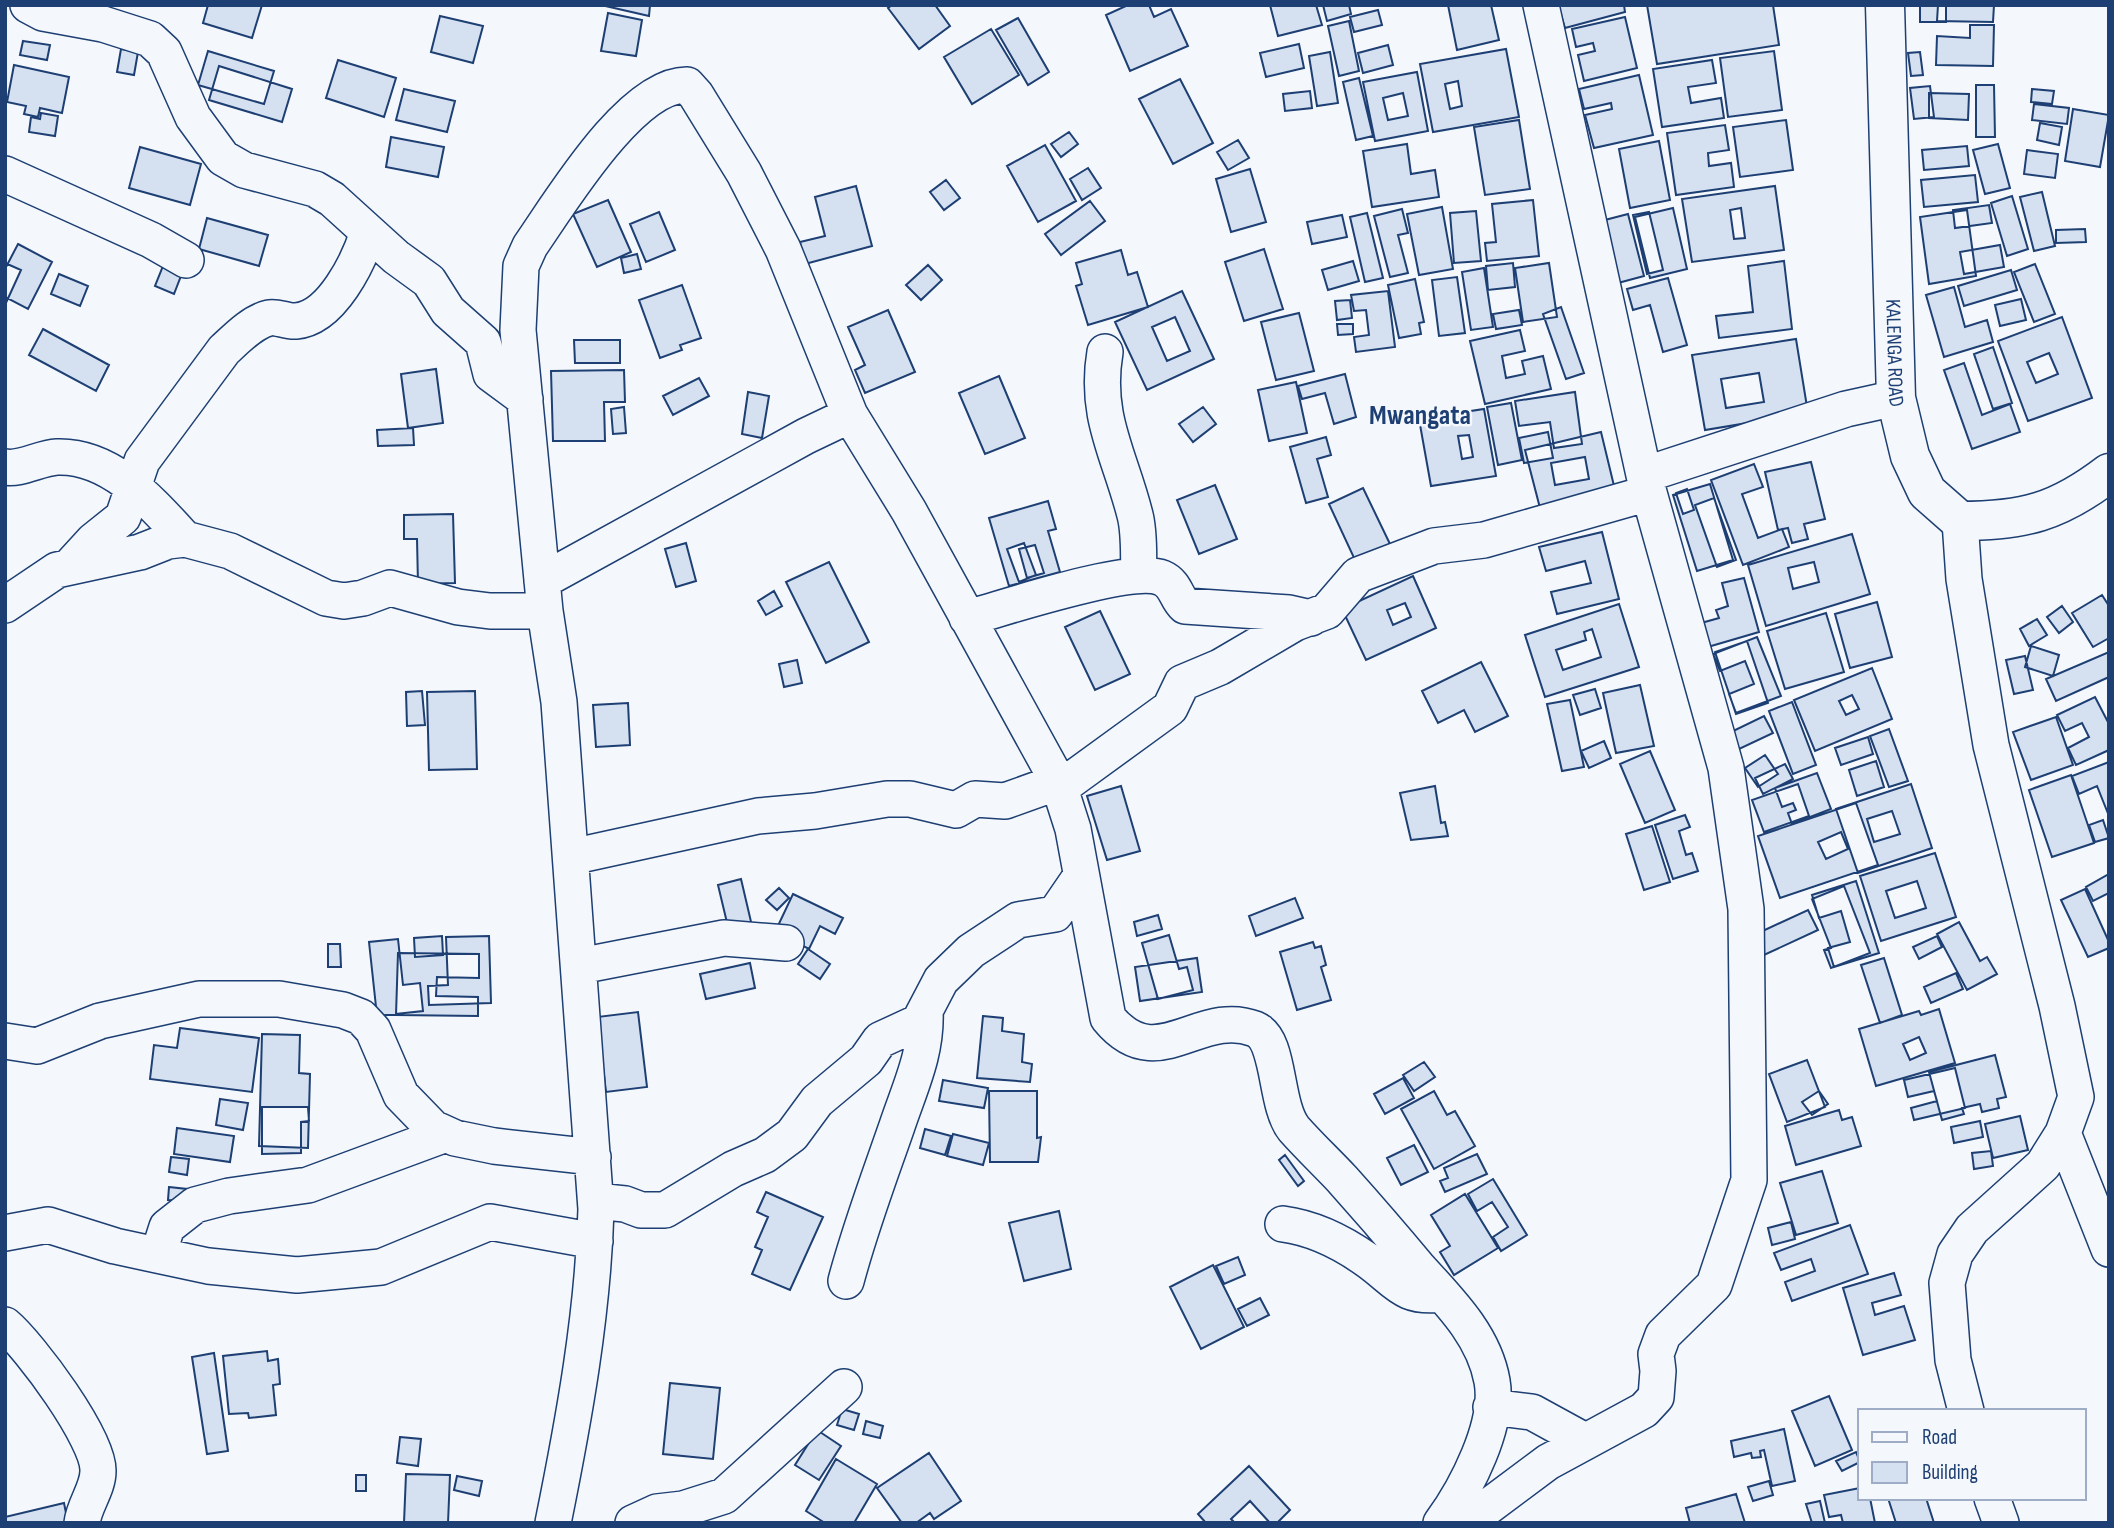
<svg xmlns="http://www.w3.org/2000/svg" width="2114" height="1528" viewBox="0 0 2114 1528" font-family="'Sofia Sans Condensed',sans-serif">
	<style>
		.building { fill: #d5e0f0; stroke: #1d3f73; stroke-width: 2; fill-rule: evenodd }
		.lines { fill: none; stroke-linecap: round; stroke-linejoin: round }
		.minor-casing { stroke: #1d3f73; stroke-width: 38 }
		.major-casing { stroke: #1d3f73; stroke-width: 41 }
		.minor { stroke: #f4f7fb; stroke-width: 35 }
		.major { stroke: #f4f7fb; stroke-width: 38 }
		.labels { text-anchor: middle; stroke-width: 5; stroke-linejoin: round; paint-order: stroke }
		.street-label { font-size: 21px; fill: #1d3f73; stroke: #f4f7fb }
		.district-label { font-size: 28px; font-weight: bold; fill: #1d3f73; stroke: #f4f7fb }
	</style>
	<rect width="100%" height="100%" fill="#f4f7fb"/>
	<!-- building -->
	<path class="building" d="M208,5H262L252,38L203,23Z
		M601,5H650L649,16Z
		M892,5H935L950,26L919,49L888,8Z
		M1128,5H1149L1154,17L1171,9L1188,46L1130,71L1106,15Z
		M1270,5H1316L1322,25L1278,36Z
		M1323,5H1349L1351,14L1327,21Z
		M1448,5H1491L1499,40L1457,50Z
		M1558,5H1624L1625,12L1565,28Z
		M1647,5H1773L1779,45L1657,64Z
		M1920,5H1946V22H1920Z
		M1938,5H1994L1993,22L1937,21Z
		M1378,10L1382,25L1354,32L1350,17Z
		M608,13L642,20L636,56L601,51Z
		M440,16L483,26L473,63L431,52Z
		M1625,17L1637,68L1584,81L1578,55L1595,51L1593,43L1576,47L1572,29Z
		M1018,18L1049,72L1028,85L996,30Z
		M1349,21L1359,71L1339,76L1328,26Z
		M1970,25H1994L1993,66L1936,65L1937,36L1970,38Z
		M991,29L1019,75L972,104L944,57Z
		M23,41L50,45L47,60L20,55Z
		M1299,44L1304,68L1266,77L1260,53Z
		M1388,45L1393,65L1363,73L1358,53Z
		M121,49L138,52L134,75L117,72Z
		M1506,49L1519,117L1433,132L1420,64ZM1458,81L1462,106L1450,109L1445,84Z
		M208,51L274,71L264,104L198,85Z
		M1774,51L1782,110L1728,117L1720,58Z
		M1330,52L1338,103L1317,106L1309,56Z
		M1920,52L1923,75L1911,76L1908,53Z
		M338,60L396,78L384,117L326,98Z
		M1712,60L1716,83L1688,87L1691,103L1721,98L1724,118L1662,127L1653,69Z
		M14,65L69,77L62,113L40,108L38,117L24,114L26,106L7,102Z
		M219,66L292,89L282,122L209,100Z
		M1417,72L1428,131L1375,141L1363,82ZM1403,93L1408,116L1388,120L1383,98Z
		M1639,75L1653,135L1594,148L1585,115L1612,109L1611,103L1584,109L1579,89Z
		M1359,78L1373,136L1356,140L1343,82Z
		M1180,79L1213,143L1173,164L1139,99Z
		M1976,85H1994L1995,137H1976Z
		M1930,86L1934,117L1914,119L1910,88Z
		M404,89L455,101L447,132L396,120Z
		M2032,89L2054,91L2052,104L2031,102Z
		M1310,91L1312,108L1285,111L1283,94Z
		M1929,93L1969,94L1968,120L1929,118Z
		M2034,104L2069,108L2067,124L2032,120Z
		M2073,109L2109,115L2100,167L2065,161Z
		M41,113L58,116L55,136L29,132L31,117L40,119Z
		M1519,120L1530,189L1485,195L1474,127Z
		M1786,120L1793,170L1740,177L1733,127Z
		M2040,123L2062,127L2059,145L2037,140Z
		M1725,125L1729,150L1708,153L1709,166L1731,163L1734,187L1676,195L1667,133Z
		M1069,132L1078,144L1061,157L1051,144Z
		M391,137L444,147L438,177L386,167Z
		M1238,140L1249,158L1228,170L1217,152Z
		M1659,141L1670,200L1630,208L1619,149Z
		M1407,144L1411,174L1435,170L1439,197L1372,207L1363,151Z
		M1998,144L2010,188L1985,194L1973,150Z
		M1045,145L1076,201L1038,222L1007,166Z
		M1967,146L1969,166L1924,170L1922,150Z
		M140,147L201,164L190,205L129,188Z
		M2027,150L2058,154L2055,178L2024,174Z
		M1088,168L1101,188L1082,200L1070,179Z
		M1250,169L1266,222L1231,232L1216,179Z
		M1975,175L1978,202L1924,207L1921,180Z
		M946,180L960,198L944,210L930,192Z
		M856,186L872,246L805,264L800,242L825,236L815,197Z
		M1775,186L1784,250L1692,262L1682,199ZM1741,208L1745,238L1734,239L1730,210Z
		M2042,192L2055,246L2034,251L2020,197Z
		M2012,196L2028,249L2007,256L1991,203Z
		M608,200L631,252L597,267L573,214Z
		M1533,200L1539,256L1487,261L1485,243L1496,242L1492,204Z
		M1090,201L1105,221L1061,255L1045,234Z
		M1989,205L1992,223L1955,228L1953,210Z
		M1442,207L1453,269L1419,275L1407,214Z
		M1673,208L1687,269L1650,278L1635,217Z
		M1402,209L1408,233L1398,235L1408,273L1390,277L1374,216Z
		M1967,210L1976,276L1929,284L1920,217Z
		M1476,211L1481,261L1454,263L1450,213Z
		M659,212L675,250L646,262L630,224Z
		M1649,212L1663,270L1647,274L1633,215Z
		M1367,213L1383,278L1365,282L1350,217Z
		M1628,214L1644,276L1618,283L1601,221Z
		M1342,215L1347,237L1312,244L1307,222Z
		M207,218L268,235L259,266L199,249Z
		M2085,229L2086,242L2056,243V230Z
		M18,244L52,262L28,309L5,297V269Z
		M2000,245L2004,267L1964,274L1960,252Z
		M1264,249L1283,309L1244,321L1225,262Z
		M1121,250L1128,275L1137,272L1148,307L1088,325L1076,286L1082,284L1076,263Z
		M637,254L641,269L624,273L621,258Z
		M165,261L184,268L174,294L155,286Z
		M1353,261L1359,281L1328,290L1322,270Z
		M1784,261L1792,329L1719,338L1716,316L1753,312L1748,266Z
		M5,263L21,270L5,305Z
		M1513,263L1515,287L1488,290L1486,266Z
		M1549,263L1557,317L1523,322L1515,268Z
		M2035,264L2055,314L2034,322L2014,272Z
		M928,265L942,280L921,300L906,285Z
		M1484,268L1493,327L1471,330L1462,272Z
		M2011,270L2017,290L1964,306L1958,286Z
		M59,274L88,286L80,306L51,294Z
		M1457,277L1465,333L1439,336L1432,280Z
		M1668,278L1687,345L1663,352L1650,305L1633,310L1627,289Z
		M1415,279L1424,322L1419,323L1421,334L1399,338L1388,285Z
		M682,285L701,338L680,345L682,350L660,358L639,300Z
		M1954,287L1965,327L1987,320L1993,342L1944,357L1926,295Z
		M1182,291L1214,359L1147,390L1115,322ZM1175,317L1190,351L1167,361L1152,327Z
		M1388,291L1395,347L1356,352L1354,337L1369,335L1366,310L1354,311L1351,295Z
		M2021,299L2026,320L2000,326L1995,305Z
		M1350,300L1352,318L1337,320L1335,301Z
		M1561,307L1584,373L1566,379L1543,314Z
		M888,310L915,372L865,393L855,370L865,365L848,327Z
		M1519,310L1522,325L1496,329L1493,314Z
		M1299,313L1314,371L1276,380L1261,322Z
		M2062,317L2092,398L2028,421L1998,341ZM2049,353L2058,374L2036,383L2027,362Z
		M1337,324H1353V334L1338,335Z
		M43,329L109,365L96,391L29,355Z
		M1520,330L1525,351L1502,356L1506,378L1525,374L1522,361L1543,356L1551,389L1485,404L1470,341Z
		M1796,339L1808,413L1705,430L1692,355ZM1759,373L1764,402L1726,408L1721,379Z
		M574,340H620V363H575Z
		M1993,347L2012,403L1993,409L1974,354Z
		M1964,363L1982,415L2010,404L2020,432L1972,449L1944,370Z
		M436,369L443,423L408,428L401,374Z
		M624,370L625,402H604L605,441H553L551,371Z
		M1345,374L1356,417L1334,424L1325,393L1302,399L1298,386Z
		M999,376L1025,438L985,454L959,393Z
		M699,378L709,396L673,415L663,396Z
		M1296,382L1307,433L1269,441L1258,390Z
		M748,392L769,396L762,438L742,434Z
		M1575,392L1582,444L1554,448L1550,422L1519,426L1515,401Z
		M1511,403L1522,460L1498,465L1487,407Z
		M624,407L626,433L613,434L611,409Z
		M1203,407L1216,424L1193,442L1179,424Z
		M1484,409L1496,476L1431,486L1419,419ZM1469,435L1473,457L1462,459L1458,436Z
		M413,428L414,445L378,446L377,430Z
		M1548,432L1553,458L1524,463L1519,438Z
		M1601,432L1615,490L1540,508L1525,450ZM1585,457L1589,479L1555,485L1551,463Z
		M1326,437L1331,455L1317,459L1328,497L1306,503L1290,447Z
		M1811,462L1825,519L1804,524L1808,539L1792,543L1788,528L1778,530L1765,472Z
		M1754,464L1763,487L1742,494L1758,538L1782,529L1789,547L1743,565L1711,480Z
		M1710,484L1733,560L1697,571L1673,495Z
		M1215,485L1237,539L1199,554L1177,500Z
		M1363,488L1390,544L1355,560L1329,504Z
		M1687,489L1694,510L1683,514L1676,493Z
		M1714,498L1736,560L1717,567L1695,505Z
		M1048,501L1056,529L1048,531L1060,572L1009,586L989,518Z
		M453,514L455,583L418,584L417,539H404V515Z
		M1602,532L1619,599L1557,614L1551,592L1591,583L1585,561L1546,571L1539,547Z
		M1852,534L1870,594L1766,626L1748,565ZM1814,562L1819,582L1793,589L1788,568Z
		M686,543L696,581L676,587L665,549Z
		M1024,543L1036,575L1019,582L1007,549Z
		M1035,545L1044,573L1027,578L1019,549Z
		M829,562L869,642L826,663L786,582Z
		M1413,576L1436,628L1366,660L1342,609ZM1405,603L1411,617L1393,625L1387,610Z
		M1744,578L1759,632L1701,649L1694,625L1719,618L1716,610L1728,606L1722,583Z
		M774,591L782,606L766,615L758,601Z
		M2102,595L2109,606V638L2093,647L2072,613Z
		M1877,602L1892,657L1850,668L1835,614Z
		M1619,604L1639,667L1545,697L1525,635ZM1592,629L1601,657L1563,670L1556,650L1586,640L1584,632Z
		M2062,606L2073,622L2059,633L2047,617Z
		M1100,611L1130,674L1095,690L1065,627Z
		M1826,613L1844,672L1785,689L1767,631Z
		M2037,619L2047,635L2029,646L2020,629Z
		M1757,637L1781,696L1736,713L1729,694L1754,684L1745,661L1720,671L1713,654Z
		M1747,641L1768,703L1736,714L1715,652Z
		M2031,646L2059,655L2053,676L2025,667Z
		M2109,652V677L2056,701L2046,679Z
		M2025,656L2033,690L2014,694L2006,660Z
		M797,660L802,683L784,687L779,664Z
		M1481,662L1508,716L1475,732L1464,710L1438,723L1422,691Z
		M1872,668L1892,719L1815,751L1794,700ZM1852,695L1859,709L1846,715L1839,701Z
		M1640,685L1654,746L1616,753L1603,693Z
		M1595,689L1601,708L1580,715L1573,695Z
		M422,691L425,725L407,726L406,692Z
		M475,691L477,769L429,770L427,692Z
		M2095,697L2109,724V750L2076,765L2068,748L2089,737L2082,723L2065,731L2057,715Z
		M1570,700L1584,767L1562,771L1547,704Z
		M1792,702L1816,765L1793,774L1769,711Z
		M628,703L630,745L596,747L593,705Z
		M1764,716L1773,733L1737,750L1729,733Z
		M2056,717L2073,765L2031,780L2013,732Z
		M1889,729L1908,781L1889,787L1870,736Z
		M1868,737L1873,754L1841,765L1835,748Z
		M1604,741L1611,758L1589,768L1581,751Z
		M1650,751L1675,810L1645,823L1620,764Z
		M1765,755L1778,774L1758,787L1745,768Z
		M1876,761L1884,787L1857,796L1849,770Z
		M2109,762V816L2097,786L2079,794L2072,776Z
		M1785,764L1793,779L1763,794L1755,778Z
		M1817,773L1831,809L1792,824L1788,813L1796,810L1793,803L1782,807L1775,788Z
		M2071,775L2094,843L2052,857L2029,790Z
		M1798,784L1809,816L1764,832L1752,800Z
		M1911,784L1932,848L1858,873L1836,809ZM1892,811L1900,834L1874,842L1867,819Z
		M1121,786L1140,851L1107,860L1087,796Z
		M1435,786L1441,823L1445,822L1448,836L1411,840L1400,793Z
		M1856,803L1878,865L1780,898L1758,836ZM1841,832L1848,849L1826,859L1818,842Z
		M1685,815L1690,827L1679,831L1686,855L1692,853L1698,871L1673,879L1655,825Z
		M2103,820L2109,838L2095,842L2089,825Z
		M1652,826L1670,882L1644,890L1626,834Z
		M1935,853L1956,917L1881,941L1860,876ZM1917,881L1926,908L1895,918L1886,891Z
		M2109,874V893L2093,901L2086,887Z
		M741,879L752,926L729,931L718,885Z
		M1856,881L1879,953L1834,967L1828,948L1850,942L1841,911L1819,918L1812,895Z
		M1844,886L1870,953L1831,968L1824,950L1831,948L1812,899Z
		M779,888L789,898L777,910L766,900Z
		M2085,889L2109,942V948L2088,957L2061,900Z
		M793,894L843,918L835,934L820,926L809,949L775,932Z
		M1295,898L1303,918L1256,936L1249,916Z
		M1808,910L1818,930L1764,955L1754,935Z
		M1158,915L1162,929L1137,936L1134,922Z
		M1959,922L1980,961L1987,957L1997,974L1967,990L1937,934Z
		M1169,935L1179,969L1187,967L1193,990L1158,999L1142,943Z
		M442,936L443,955L415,957L414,938Z
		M489,936L491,1003L429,1005L428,986L448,985L446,937Z
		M1937,936L1942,947L1919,959L1913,947Z
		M398,939L403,985L420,983L423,1011L377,1016L369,942Z
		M1313,942L1315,948L1321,946L1326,965L1321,967L1331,1000L1297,1010L1280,952Z
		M328,944H340L341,967H328Z
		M808,949L830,964L820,979L798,964Z
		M398,953L479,954V978L437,977L436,996L478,997V1016L396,1015Z
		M1197,958L1202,992L1140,1001L1135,967Z
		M1884,958L1902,1015L1880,1023L1861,965Z
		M750,963L755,988L706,999L700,974Z
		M1956,973L1963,989L1931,1003L1924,987Z
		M1939,1009L1955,1063L1876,1086L1859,1029L1919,1011L1921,1015ZM1919,1037L1926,1053L1910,1060L1903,1044Z
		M638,1012L647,1087L606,1092L597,1017Z
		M983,1016L1003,1018L1002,1031L1024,1034L1022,1062L1032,1064L1030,1082L977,1078Z
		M180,1028L259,1038L252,1092L150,1079L154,1045L177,1048Z
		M262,1034L300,1035L299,1073L310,1074L308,1148L259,1146Z
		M1995,1055L2006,1097L1997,1099L1999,1108L1982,1112L1980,1104L1962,1108L1964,1114L1942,1120L1929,1072Z
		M1807,1060L1825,1107L1787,1122L1769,1074Z
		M1424,1062L1435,1077L1414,1091L1403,1075Z
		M1955,1068L1965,1108L1914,1120L1911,1108L1937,1101L1934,1091L1908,1097L1904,1080Z
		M1403,1078L1414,1098L1385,1114L1374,1094Z
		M943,1080L988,1088L984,1108L939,1101Z
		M989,1091H1037V1138L1041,1137L1038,1162H990Z
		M1434,1091L1447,1115L1455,1111L1475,1146L1434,1169L1401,1109Z
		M1819,1091L1828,1104L1812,1115L1802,1102Z
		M220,1099L248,1103L243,1130L216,1125Z
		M262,1107H308L309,1121L301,1122V1153L262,1154Z
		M1839,1110L1842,1120L1852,1117L1861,1146L1796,1165L1785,1126Z
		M2020,1116L2028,1150L1993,1158L1985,1124Z
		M1980,1121L1983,1137L1954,1143L1951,1127Z
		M177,1128L234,1136L230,1162L174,1154Z
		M925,1129L951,1136L945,1155L920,1148Z
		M953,1134L989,1143L983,1165L947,1156Z
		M1414,1145L1428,1172L1401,1185L1387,1158Z
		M1991,1151L1993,1166L1974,1169L1972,1153Z
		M1477,1154L1487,1174L1445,1192L1440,1181L1448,1178L1444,1168Z
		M1285,1155L1304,1181L1298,1186L1279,1160Z
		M171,1157L189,1159L187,1175L169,1172Z
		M1822,1171L1838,1223L1796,1235L1780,1183Z
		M1493,1179L1527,1235L1501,1251L1493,1237L1508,1227L1492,1202L1477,1211L1468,1194Z
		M169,1187L187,1189L186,1201L168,1200Z
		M766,1192L823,1217L790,1290L752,1274L762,1250L755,1247L768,1217L757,1212Z
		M1465,1194L1498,1248L1454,1275L1440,1252L1450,1246L1431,1215Z
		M1059,1211L1071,1269L1024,1281L1009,1223Z
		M1791,1222L1795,1239L1772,1245L1768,1228Z
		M1850,1225L1868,1274L1792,1301L1785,1282L1815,1271L1811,1259L1781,1270L1774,1253Z
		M1238,1257L1245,1275L1224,1284L1216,1266Z
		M1213,1265L1244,1327L1201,1349L1170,1287Z
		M1894,1273L1901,1295L1872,1303L1875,1315L1904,1306L1915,1340L1863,1355L1843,1288Z
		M1260,1298L1269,1315L1247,1326L1238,1309Z
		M267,1351L268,1361L278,1359L280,1384L273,1385L276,1415L249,1418L248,1413L229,1414L223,1356Z
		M214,1353L228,1451L207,1454L192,1357Z
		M670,1383L720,1388L713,1459L663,1454Z
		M1829,1396L1852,1450L1815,1466L1792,1411Z
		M842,1409L859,1414L854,1430L837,1425Z
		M866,1421L883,1426L880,1438L863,1434Z
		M1784,1429L1795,1481L1772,1486L1764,1450L1760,1451L1761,1457L1752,1458L1751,1453L1734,1457L1731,1441Z
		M817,1430L841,1446L819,1480L795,1465Z
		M400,1437L421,1439L418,1466L397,1463Z
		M1856,1452L1860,1462L1842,1471L1836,1461Z
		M929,1453L961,1501L934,1519L930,1513L916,1523H902L877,1488Z
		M836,1459L877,1484L854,1523H825L806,1511Z
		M1249,1466L1290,1510L1277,1523H1270L1250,1501L1231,1519L1235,1523H1206L1198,1514Z
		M406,1474L450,1475L448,1523H404Z
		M356,1475H366V1491H356Z
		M457,1476L482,1481L479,1496L454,1490Z
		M1769,1481L1773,1495L1753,1501L1748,1487Z
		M1860,1488V1498H1870L1875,1523H1843L1841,1515L1829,1517L1824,1495Z
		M1736,1494L1745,1523H1690L1686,1508Z
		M1888,1498H1926L1934,1523H1896Z
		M1820,1501L1825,1523H1812L1806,1504Z
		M64,1503L68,1523H5V1517Z"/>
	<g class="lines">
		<!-- minor casing -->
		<g class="minor-casing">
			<path id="minor" d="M28,5L43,13L103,24L150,39L164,52L193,117L223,158L244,170L315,189L332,199L396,257L429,281L448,311L483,342L491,374L525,399
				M5,174L151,240L186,260
				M1105,352C1094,417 1120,455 1135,515C1140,534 1138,556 1139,575
				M5,467C20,470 40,458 57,457C111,455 152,503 185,539
				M1644,475L1846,409L1896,398
				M1960,521L1964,579L1991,745L2057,1006L2076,1097L2063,1133L2043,1165L1972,1229L1955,1254L1947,1283L1953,1360L1966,1411
				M71,565L93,541L123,517L142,461L224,350C236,339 252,322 269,318C277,316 287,322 296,321C332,318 359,261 368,232
				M542,581L806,436L850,415
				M5,605L57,570L140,552L168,541L185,539L230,551L326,598L344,601L363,598L390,588L458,607L490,611H545
				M967,618C1005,608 1131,565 1162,578C1176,584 1176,598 1185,606L1289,613L1311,618
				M1060,788L1170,708L1182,683L1220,667L1295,623L1327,611L1358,575L1434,546L1484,540L1649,493
				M571,857L758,816L815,811L887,799H910L956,810L975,799L1005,801L1058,782
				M580,966L724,938L786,943
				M5,1041L37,1046L100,1021L199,999H279L343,1010L361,1017L373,1030L401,1095L433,1128L455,1138L494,1146L593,1157
				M2063,1133L2109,1249
				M596,1201L625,1204L641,1210H665L733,1169L765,1155L792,1135L817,1101L866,1060L880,1040L919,1022L941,980L971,951L1018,920L1055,914L1081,876
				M1283,1224C1313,1228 1343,1243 1367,1260C1397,1281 1402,1299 1442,1294
				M5,1233L48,1225L115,1246L208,1266L297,1275L381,1267L490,1222L595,1241
				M158,1255L167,1227L195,1205L229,1196L308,1185L446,1134
				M846,1281C860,1228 879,1178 897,1126C910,1087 927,1053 925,1011
				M5,1325C30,1346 99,1439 98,1471C98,1489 84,1505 82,1523
				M1491,1407L1532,1412L1585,1441
				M1992,1498L2001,1523
				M553,1523C574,1419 593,1315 596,1209L559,702L545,611L518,330L521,266L530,246C560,203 631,84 687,85L696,95L744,173L783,249L850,415L909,511L1058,782L1073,829L1108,1018C1157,1078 1199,1007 1255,1029C1281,1040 1274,1104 1294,1129C1309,1146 1326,1162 1342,1179C1368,1208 1393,1237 1418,1267C1448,1300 1484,1335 1492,1381C1500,1424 1466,1489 1441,1523
				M633,1523L657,1512L683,1509L724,1496L844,1387
				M1458,1523L1489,1506L1548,1462L1644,1410L1656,1397L1658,1371L1656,1354L1663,1335L1714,1285L1749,1180L1746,909L1726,768L1644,475L1541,5"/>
		</g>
		<!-- major casing -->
		<g class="major-casing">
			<g id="major">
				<path id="s1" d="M1885,5L1896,398L1910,456L1927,492L1960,521C2024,521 2058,512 2109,473"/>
			</g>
		</g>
		<!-- minor -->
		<use href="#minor" class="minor"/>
		<!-- major -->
		<use href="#major" class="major"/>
	</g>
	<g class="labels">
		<!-- street labels -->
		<g class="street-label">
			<text dy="7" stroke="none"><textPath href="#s1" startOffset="348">KALENGA ROAD</textPath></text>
		</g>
		<!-- district labels -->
		<g class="district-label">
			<text x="1420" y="424">Mwangata</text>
		</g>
	</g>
	<!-- border -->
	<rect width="2114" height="1528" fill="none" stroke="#1d3f73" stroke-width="14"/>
	<!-- legend -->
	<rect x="1858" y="1409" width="228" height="91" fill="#f4f7fb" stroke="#9eadc5" stroke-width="2"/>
	<rect x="1872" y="1432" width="35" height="10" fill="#f4f7fb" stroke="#9eadc5" stroke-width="2"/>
	<text x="1922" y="1444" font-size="21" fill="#1d3f73">Road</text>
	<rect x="1872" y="1462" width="35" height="21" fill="#d5e0f0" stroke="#9eadc5" stroke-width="2"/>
	<text x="1922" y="1479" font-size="21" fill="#1d3f73">Building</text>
</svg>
